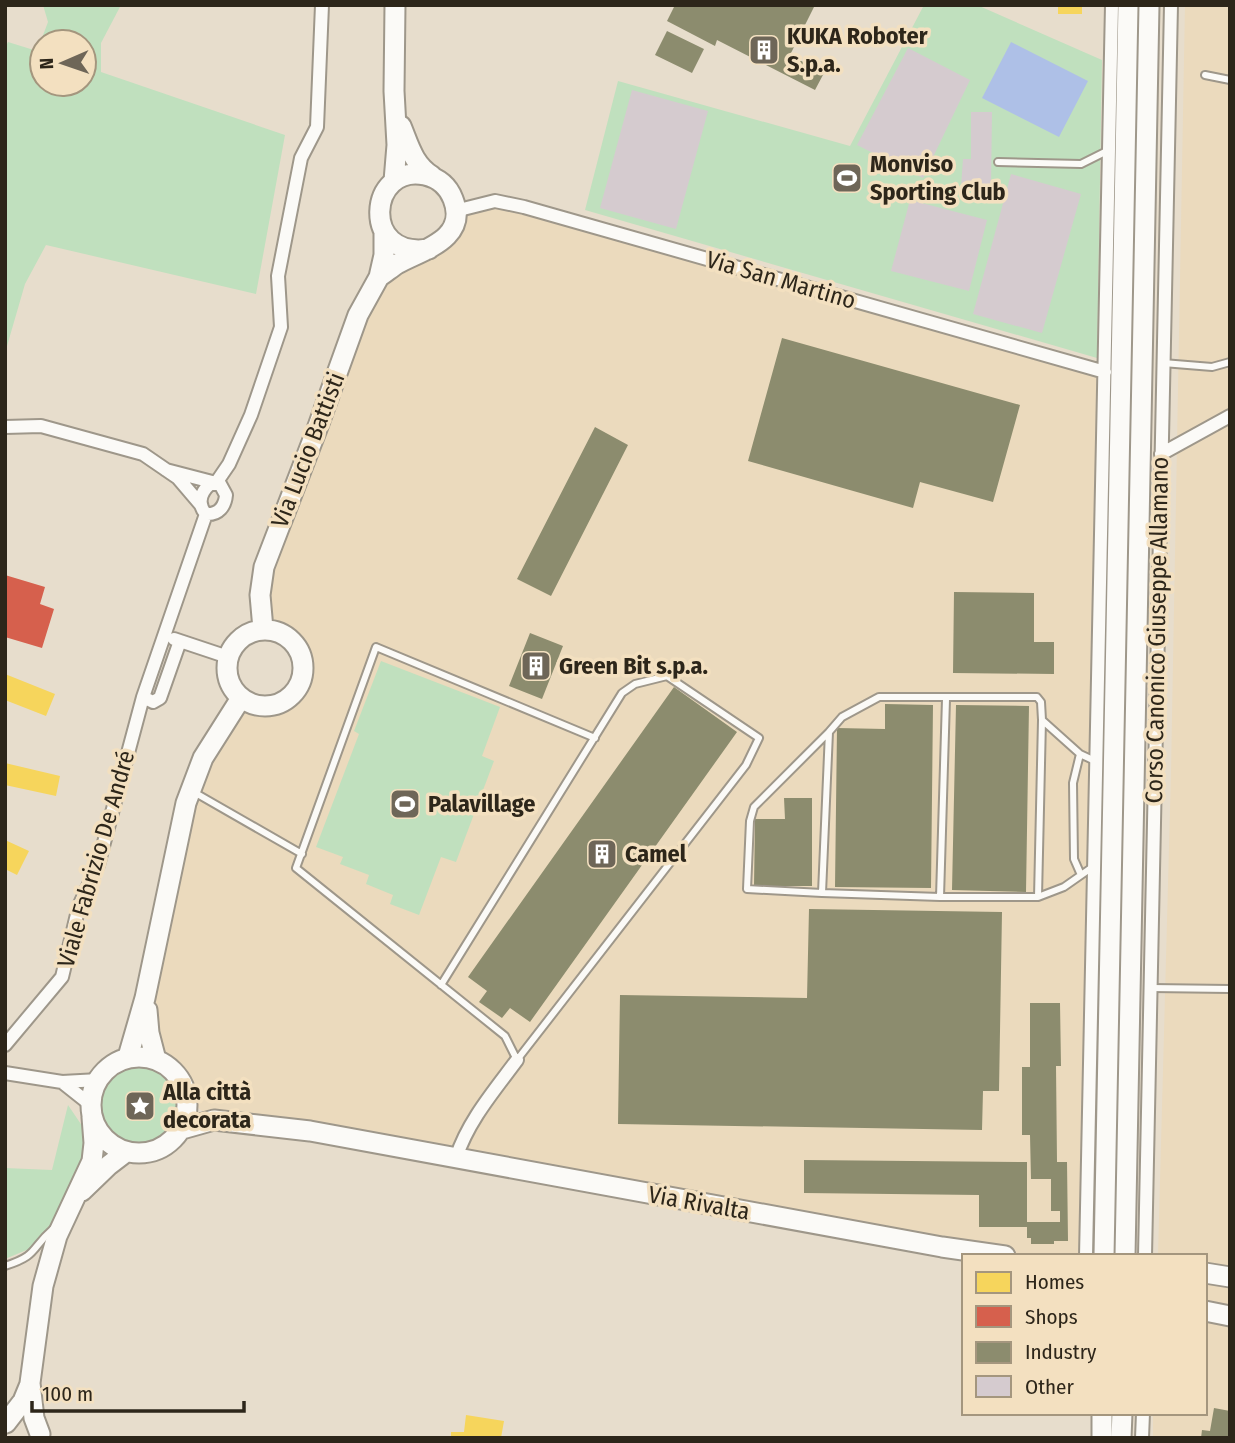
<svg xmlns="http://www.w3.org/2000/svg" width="1235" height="1443" viewBox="0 0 1235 1443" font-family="'Fira Sans Condensed',sans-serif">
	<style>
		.built { fill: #ebdabd }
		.green { fill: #c0e0be; fill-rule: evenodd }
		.water { fill: #aec0e7 }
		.homes { fill: #f6d55c }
		.shops { fill: #d6604d }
		.industry { fill: #8c8c6e }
		.building { fill: #d5cbcf }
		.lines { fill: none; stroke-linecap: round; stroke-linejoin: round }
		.lane-casing { stroke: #9e978a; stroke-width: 10 }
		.street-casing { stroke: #9e978a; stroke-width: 16 }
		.secondary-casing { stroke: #9e978a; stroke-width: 23 }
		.lane { stroke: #fbfaf7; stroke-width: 6 }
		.street { stroke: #fbfaf7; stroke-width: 12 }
		.secondary { stroke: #fbfaf7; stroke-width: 19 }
		.labels { text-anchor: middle; stroke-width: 7; stroke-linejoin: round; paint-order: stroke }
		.poi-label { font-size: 24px; font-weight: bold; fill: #2d261a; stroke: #f3e0c0; text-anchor: start }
		.street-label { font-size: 24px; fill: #2d261a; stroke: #f3e0c0 }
	</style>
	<rect width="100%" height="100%" fill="#e7ddcc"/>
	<!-- built -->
	<path class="built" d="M1185,5H1230V1438H1153V1413H1205V1256H1158L1171,773Z
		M495,201L1105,372L1086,1256H1005L214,1120L188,1100L179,1077L169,1067L156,1060L145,998L186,803L241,698L252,704L265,707L279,704L291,696L298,687L303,674L302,658L297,646L289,638L277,631L263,629L260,595L379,277L440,243L455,211Z"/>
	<!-- green -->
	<path class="green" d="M43,5H121L101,43V72L285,135L256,294L46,245L25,284L5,353V48L8,42L37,51L48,22ZM84,42V84H42V42Z
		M924,5H977L1102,60L1097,358L585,210L618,81L850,146Z
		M381,661L500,707L482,756L494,761L456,862L441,857L419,915L390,904L393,895L366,884L369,875L340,864L343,857L316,847L359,734L354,731Z
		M101 1105a40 40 0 1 1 80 0a40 40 0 1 1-80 0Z
		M68,1105L89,1136L84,1169L61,1212L29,1249L5,1259V1168L52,1170Z"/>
	<!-- water -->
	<path class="water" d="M1011,42L1088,81L1059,137L982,98Z"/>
	<!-- homes -->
	<path class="homes" d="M1058,5H1082V14H1058Z
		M5,674L55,694L46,716L5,700Z
		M5,763L60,776L56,796L5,785Z
		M5,840L29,851L17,875L5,869Z
		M466,1415L504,1421L501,1438H451V1432H464Z"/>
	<!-- shops -->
	<path class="shops" d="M5,575L45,587L40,604L54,609L42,648L5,637Z"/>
	<!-- industry -->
	<path class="industry" d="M675,5H815L790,55L824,73L815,90L717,40L715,46L667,21Z
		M667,31L704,49L692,73L655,55Z
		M782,338L1020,405L993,502L920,482L913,508L748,461Z
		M595,427L628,445L551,596L517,579Z
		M954,592L1034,593V642H1054V674L953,673Z
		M530,633L563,646L542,699L509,686Z
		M674,687L737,732L530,1022L510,1008L502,1018L479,1002L487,991L468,977Z
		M885,704L933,705L931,888L835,887L837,728L885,729Z
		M956,705L1029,706L1026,892L952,890Z
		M784,798H812V886H754L755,819H785Z
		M809,909L1002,912L999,1091H983L982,1130L618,1124L620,995L807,998Z
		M1030,1003H1060L1061,1066H1056L1057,1162H1067L1068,1241H1054V1244H1031V1238H1027V1227H979V1195L804,1193V1160L1027,1162V1222H1060V1211H1051V1179H1031L1030,1135H1022V1067H1030Z
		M1214,1408L1230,1411V1438H1201L1202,1430L1210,1431Z"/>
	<!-- building -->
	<path class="building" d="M908,48L970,80L923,178L857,145Z
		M632,90L708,111L676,229L600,208Z
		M971,112H992L991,187H961L963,159H971Z
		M1011,174L1081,194L1042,333L973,314Z
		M910,200L987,220L969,291L891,271Z"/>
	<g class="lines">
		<!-- lane casing -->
		<g class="lane-casing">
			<path id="lane" d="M1205,75L1230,80
				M998,162L1081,164L1107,151
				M1163,363L1212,367L1230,362
				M946,699L940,897L822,893L829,732L842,717L879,697H1037L1041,702L1042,720L1080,754L1095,761
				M1080,754L1073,783L1074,859L1081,875
				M192,791L302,854
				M822,893L747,889L750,821L754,807L829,732
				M940,897H1038L1042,720
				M1038,897L1064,887L1094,866
				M441,985L622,693L635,684L667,676L759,738L746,765L517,1060L505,1036L296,868L376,647L595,738
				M1151,988L1230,989
				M5,1266C39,1255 30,1249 53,1229"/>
		</g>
		<!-- street casing -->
		<g class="street-casing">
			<path id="street" d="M455,211L495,201L524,207L1105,372
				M5,427L41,426L143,454L178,478L201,505
				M1161,454L1230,416
				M166,470L216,483L229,464L251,415L281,327L278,276L301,158L317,127L322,5
				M174,639L228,657
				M143,697L153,702L160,698L180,641
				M5,1045L62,977L79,906L98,865L143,697L206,514C197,504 200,493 210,484H220L226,495C225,506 219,515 206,514
				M5,1073L62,1082L99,1080
				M62,1082L91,1105
				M456,1158C468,1121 494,1091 517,1060
				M1086,1256L1112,5
				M1145,1256L1171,5
				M1142,1438L1143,1413"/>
		</g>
		<!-- secondary casing -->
		<g class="secondary-casing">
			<path id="secondary" d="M401,126C409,145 413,164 432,176
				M394,181L397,145L394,91L395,5
				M379,277C385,273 391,268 397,264C422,250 469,239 453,199C448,186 438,178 425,175C368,163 360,260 429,249
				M263,629L260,595L264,567L317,429L358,315L379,277L384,255V233
				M227 668a38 38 0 1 1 76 0a38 38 0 1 1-76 0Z
				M147,1010L149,1033L156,1060
				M91 1105a48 48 0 1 1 96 0a48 48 0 1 1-96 0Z
				M128,1057L145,998L186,803L203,758L241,698
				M182,1129L214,1120L310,1131L942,1247L1005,1256
				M82,1191L109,1165L126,1152
				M1104,1256L1128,5
				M1125,1256L1149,5
				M1205,1273L1230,1277
				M1205,1311L1230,1316
				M6,1423L23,1401L30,1384
				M40,1434L34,1418L30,1383L43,1286L57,1236L92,1161L94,1143L92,1117
				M1102,1438V1413
				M1121,1438L1122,1413"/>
		</g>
		<!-- lane -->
		<use href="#lane" class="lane"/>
		<!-- street -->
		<use href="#street" class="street"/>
		<!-- secondary -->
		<use href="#secondary" class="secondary"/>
	</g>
	<!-- icons -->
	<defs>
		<g id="building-square" transform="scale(1.575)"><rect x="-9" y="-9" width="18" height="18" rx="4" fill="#6e6658" stroke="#f3e0c0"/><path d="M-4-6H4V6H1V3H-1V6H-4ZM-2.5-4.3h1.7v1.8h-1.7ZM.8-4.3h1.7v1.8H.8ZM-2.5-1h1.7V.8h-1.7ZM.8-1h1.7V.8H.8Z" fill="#fff"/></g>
		<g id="stadium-square" transform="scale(1.575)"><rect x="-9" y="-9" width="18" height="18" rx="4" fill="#6e6658" stroke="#f3e0c0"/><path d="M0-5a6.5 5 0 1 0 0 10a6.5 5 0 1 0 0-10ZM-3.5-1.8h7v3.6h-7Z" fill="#fff"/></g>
		<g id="sight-square" transform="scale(1.575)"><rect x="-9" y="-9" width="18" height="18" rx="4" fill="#6e6658" stroke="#f3e0c0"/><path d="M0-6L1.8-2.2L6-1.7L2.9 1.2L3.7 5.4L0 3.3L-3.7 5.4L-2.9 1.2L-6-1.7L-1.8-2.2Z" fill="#fff"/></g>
	</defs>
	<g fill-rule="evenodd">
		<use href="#building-square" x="764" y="50"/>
		<use href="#stadium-square" x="847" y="178"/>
		<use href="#building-square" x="536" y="666"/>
		<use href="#stadium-square" x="405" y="804"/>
		<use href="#building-square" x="602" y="854"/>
		<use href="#sight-square" x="140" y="1106"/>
	</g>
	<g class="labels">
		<!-- poi labels -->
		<g class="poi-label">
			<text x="787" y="44">KUKA Roboter<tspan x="787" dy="28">S.p.a.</tspan></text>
			<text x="870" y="172">Monviso<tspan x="870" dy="28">Sporting Club</tspan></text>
			<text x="559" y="674">Green Bit s.p.a.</text>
			<text x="428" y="812">Palavillage</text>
			<text x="625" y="862">Camel</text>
			<text x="163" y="1100">Alla città<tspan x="163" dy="28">decorata</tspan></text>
		</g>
		<!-- street labels -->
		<g class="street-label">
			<text transform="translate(781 280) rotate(16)" y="8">Via San Martino</text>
			<text transform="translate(308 450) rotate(-69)" y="8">Via Lucio Battisti</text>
			<text transform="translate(1157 630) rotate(-89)" y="8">Corso Canonico Giuseppe Allamano</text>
			<text transform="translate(96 859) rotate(-74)" y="8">Viale Fabrizio De André</text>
			<text transform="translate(699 1203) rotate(10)" y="8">Via Rivalta</text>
		</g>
	</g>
	<!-- border -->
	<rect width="1235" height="1443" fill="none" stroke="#2d261a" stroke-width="14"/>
	<!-- legend -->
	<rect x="962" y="1254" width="245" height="161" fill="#f3e0c0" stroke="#a4967e" stroke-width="2"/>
	<rect x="976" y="1272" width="35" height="21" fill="#f6d55c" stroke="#a4967e" stroke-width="2"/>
	<text x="1025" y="1289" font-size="21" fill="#2d261a">Homes</text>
	<rect x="976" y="1306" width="35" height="21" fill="#d6604d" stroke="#a4967e" stroke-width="2"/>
	<text x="1025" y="1324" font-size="21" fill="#2d261a">Shops</text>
	<rect x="976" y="1342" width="35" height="21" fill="#8c8c6e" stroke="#a4967e" stroke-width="2"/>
	<text x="1025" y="1359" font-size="21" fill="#2d261a">Industry</text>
	<rect x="976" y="1376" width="35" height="21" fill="#d5cbcf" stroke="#a4967e" stroke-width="2"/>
	<text x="1025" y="1394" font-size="21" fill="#2d261a">Other</text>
	<!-- north arrow -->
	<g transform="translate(63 63) rotate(268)"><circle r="33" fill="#f3e0c0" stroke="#a4967e" stroke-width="2"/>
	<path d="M0-5L12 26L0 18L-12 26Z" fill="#6e6658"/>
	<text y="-10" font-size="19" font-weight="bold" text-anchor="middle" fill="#2d261a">N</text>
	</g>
	<!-- scale -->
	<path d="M32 1401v10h212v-10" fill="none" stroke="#2d261a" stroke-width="3.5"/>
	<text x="42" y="1401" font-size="21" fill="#2d261a" stroke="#f3e0c0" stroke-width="5" paint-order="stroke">100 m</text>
</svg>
